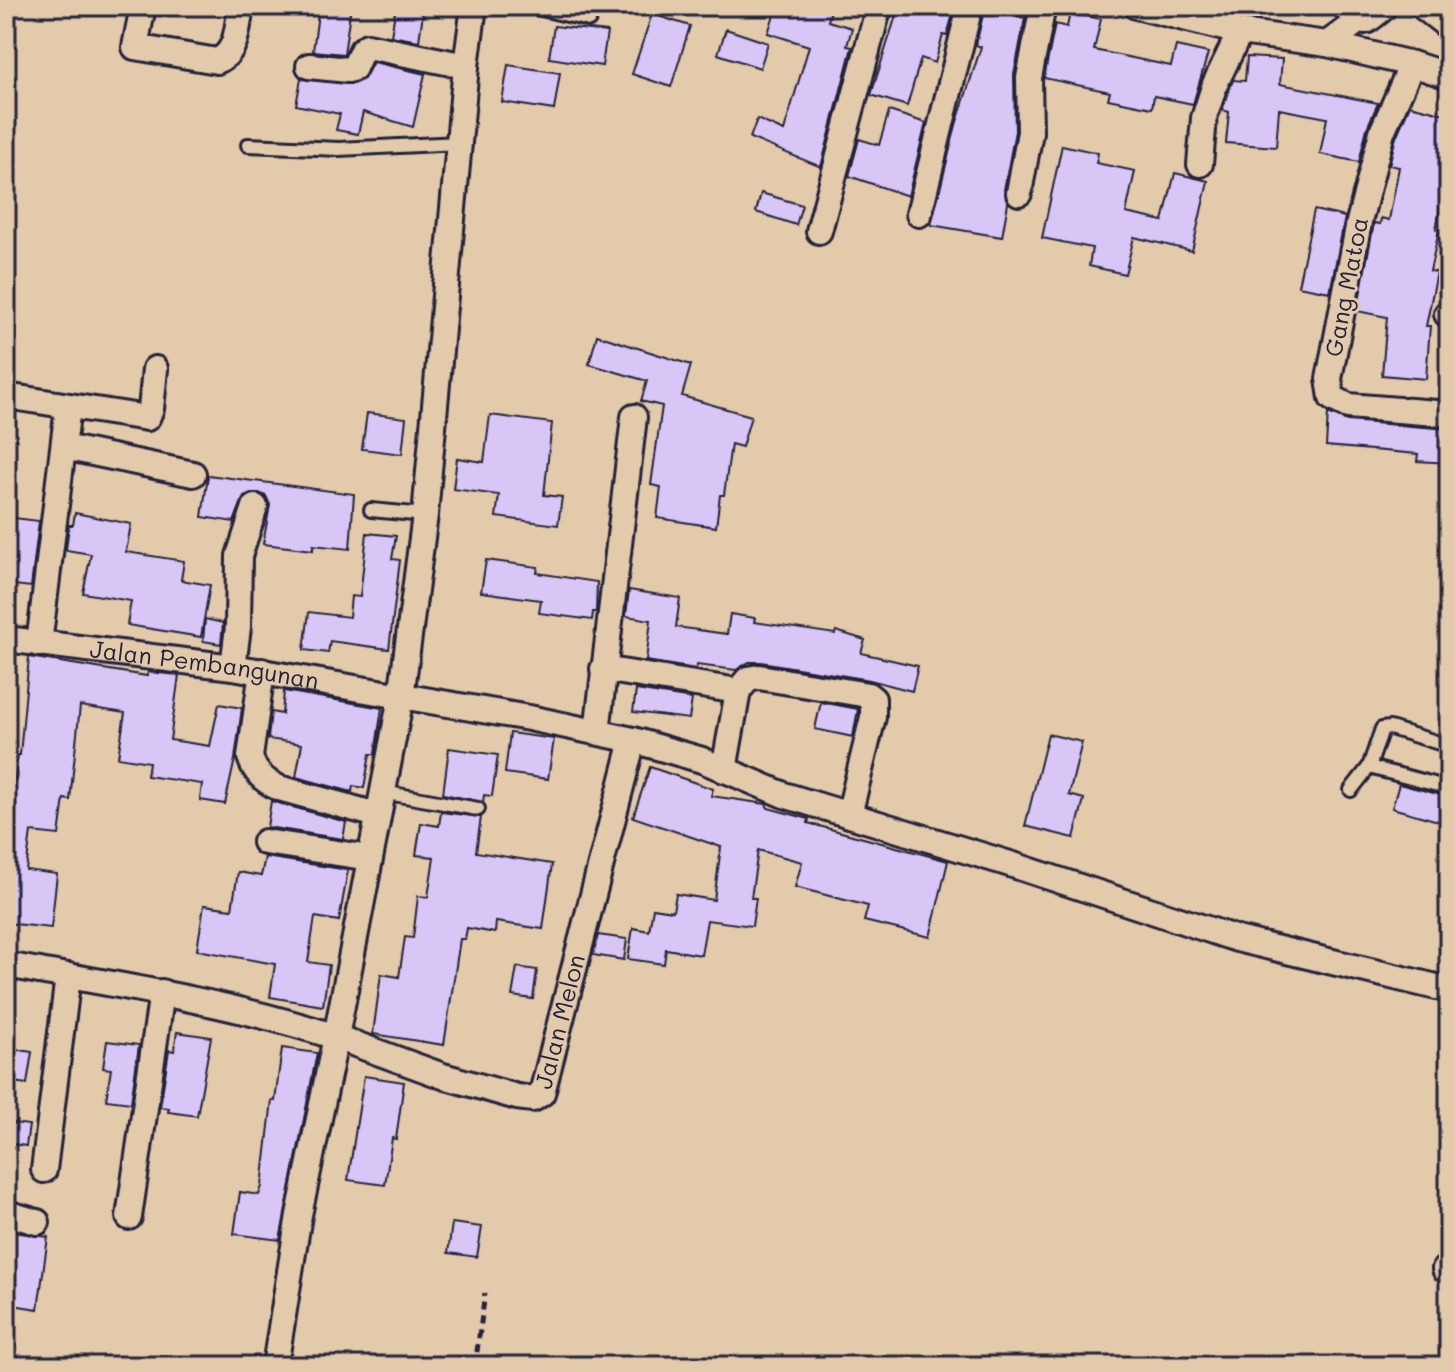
<svg xmlns="http://www.w3.org/2000/svg" width="1455" height="1372" viewBox="0 0 1455 1372" font-family="Mali,sans-serif">
	<style>
		.building { fill: #d8c6f7; stroke: #22223b; stroke-width: 2 }
		.lines { fill: none; stroke-linecap: round; stroke-linejoin: round }
		.lane-casing { stroke: #22223b; stroke-width: 18 }
		.street-casing { stroke: #22223b; stroke-width: 30 }
		.secondary-casing { stroke: #22223b; stroke-width: 40 }
		.path { stroke: #22223b; stroke-width: 5; stroke-dasharray: 8 6; stroke-linecap: butt }
		.lane { stroke: #e3caab; stroke-width: 12 }
		.street { stroke: #e3caab; stroke-width: 24 }
		.secondary { stroke: #e3caab; stroke-width: 34 }
		.labels { text-anchor: middle; stroke-width: 6; stroke-linejoin: round; paint-order: stroke }
		.street-label { font-size: 24px; fill: #22223b; stroke: #e3caab }
	</style>
	<rect width="100%" height="100%" fill="#e3caab"/>
	<filter id="ink" filterUnits="userSpaceOnUse"><feTurbulence type="fractalNoise" baseFrequency=".0125" numOctaves="2"/><feDisplacementMap in="SourceGraphic" scale="16" xChannelSelector="R" yChannelSelector="G"/><feConvolveMatrix kernelMatrix="1 2 1 2 8 2 1 2 1" color-interpolation-filters="sRGB"/></filter>
	<g filter="url(#ink)">
		<!-- building -->
		<path class="building" d="M319,6H351L344,54L313,51Z
			M396,6H424L419,41L391,36Z
			M777,6H832L828,21L852,28L847,46L852,47L821,167L750,138L757,119L784,131L809,46L768,33Z
			M899,6H955L947,36L943,35L935,63L921,58L907,106L871,95Z
			M985,6H1012L1009,14L1025,18L1014,75L1015,131L1004,190L1008,203L1002,237L931,225L956,125L981,47L976,45Z
			M1070,13L1101,19L1094,50L1171,66L1176,46L1208,53L1193,104L1154,96L1152,108L1108,99L1110,92L1044,78L1055,24L1067,27Z
			M652,14L690,26L671,87L632,74Z
			M554,26L607,32L602,66L549,58Z
			M726,29L768,43L760,68L718,54Z
			M1247,57L1282,59L1280,84L1378,103L1367,128L1359,162L1320,154L1327,118L1279,109L1276,147L1226,143L1229,112L1222,110L1233,80L1245,81Z
			M373,62L425,74L413,127L363,112L358,134L336,130L340,114L296,105L301,79L353,84L364,79Z
			M508,65L560,73L554,110L502,102Z
			M1410,105L1449,115V174H1447L1436,229L1439,230L1430,271L1437,272L1426,326H1430L1426,379L1382,375L1387,317L1357,311L1374,223L1380,224L1381,218L1389,220L1399,167L1389,165L1396,137Z
			M889,111L926,123L908,196L849,176L859,139L879,145Z
			M1062,145L1098,153L1096,163L1135,171L1126,213L1163,221L1175,173L1208,181L1192,251L1134,237L1125,274L1089,266L1092,248L1042,238Z
			M761,193L802,205L796,225L756,212Z
			M1314,210L1345,217L1330,292L1298,286Z
			M597,335L691,365L682,396L751,416L742,447L731,444L724,495H720L716,527L657,518L661,487L651,485L662,406L641,401L647,381L589,364Z
			M367,413L406,418L402,454L362,449Z
			M1328,413L1347,421L1449,429V463L1417,461L1418,454L1326,446Z
			M490,415L552,423L544,495L562,497L558,525L496,517L499,495L453,489L457,458L484,462Z
			M208,475L354,494L350,549L313,545V550L263,544L270,505L266,496L259,493H251L244,496L234,522L202,517Z
			M75,513L131,524L126,552L184,561L181,580L210,585L201,637L127,625L131,601L83,593L91,554L66,550L69,525H73Z
			M6,517L39,521L31,587L6,584Z
			M367,533L396,536L392,559L400,560L389,649L330,641L328,653L304,650L309,612L349,617L351,596L360,597Z
			M486,560L538,567L537,573L597,582L596,612H593L592,620L539,613L541,600L481,592Z
			M629,590L680,598L676,627L727,634L730,614L755,618L754,622L835,634L836,631L865,640L861,653L918,666L912,691L870,680L761,662H749L736,670L697,665L696,669L646,661L651,620L626,616Z
			M205,619L223,623L221,644L203,641Z
			M29,657L147,676L148,672L179,675L170,740L210,746L219,704L242,708L235,759L225,804L200,800L202,784L147,776L149,762L118,757L125,713L80,706L70,800L64,799L59,835L31,832L26,870L57,874L51,928L6,923V819L9,794H13L18,755H20Z
			M636,690L692,699L689,719L633,712Z
			M284,691L382,708L375,754H370L364,788L353,786L352,792L296,777L302,744L268,739L271,712L282,714Z
			M821,702L858,709L853,737L815,729Z
			M510,733L554,739L548,779L505,773Z
			M1048,734L1082,742L1069,795L1084,799L1074,838L1025,826Z
			M449,748L498,755L492,796L484,795L483,802L443,794Z
			M650,767L713,789L711,796L766,804L768,808L809,819L808,823L948,861L930,937L864,921L868,906L795,887L802,862L758,850L751,898H756L752,926L707,920L701,955L666,949L664,964L628,959L633,928L649,931L653,908L673,911L676,894L714,900L721,847L633,817Z
			M1399,784L1449,797V824L1392,808Z
			M271,801L346,822L343,839L267,827Z
			M441,812L481,817L476,852L552,864L543,929L496,922L495,933L467,928L465,939H460L444,1045L373,1034L381,974L399,977L405,937L413,938L418,896L428,897L434,857L416,855L421,823L439,826Z
			M265,857L348,870L339,921L315,917L308,962L329,965L323,1006L270,997L275,964L197,950L204,905L232,909L238,872L261,876Z
			M598,935L627,939L624,960L593,955Z
			M517,967L537,970L533,999L512,996Z
			M177,1032L211,1037L197,1116L168,1112L169,1108L160,1107L169,1050L174,1051Z
			M107,1041L139,1045L131,1103L106,1100L111,1069L103,1068Z
			M6,1048L32,1052L27,1084L6,1081Z
			M282,1048L317,1053L280,1240L234,1234L240,1192L259,1195L262,1186L272,1100L275,1101Z
			M364,1076L404,1082L396,1139L392,1138L385,1185L348,1180Z
			M6,1122L29,1125L26,1146L6,1143Z
			M452,1223L482,1227L477,1257L448,1253Z
			M6,1231L48,1237L38,1309L6,1304Z"/>
		<g class="lines">
			<!-- lane casing -->
			<g class="lane-casing">
				<path id="lane" d="M528,6L589,20
					M248,145L339,149L459,143
					M371,510L425,515
					M1369,767L1449,788
					M1351,790L1369,767L1382,729L1390,728L1449,746
					M382,792L478,809"/>
			</g>
			<!-- street casing -->
			<g class="street-casing">
				<g id="street">
					<path d="M143,6L135,47L217,61C238,52 237,27 241,6"/>
					<path d="M1136,6L1240,32L1327,44L1365,16"/>
					<path d="M1422,6L1449,27"/>
					<path d="M1327,44L1412,64L1449,76"/>
					<path d="M1412,64L1382,132L1359,222L1329,379L1332,398L1348,406L1449,414"/>
					<path d="M309,66L348,70L354,68L362,50L367,46L466,66"/>
					<path d="M1200,164L1204,118L1215,84L1240,32"/>
					<path d="M1019,193L1030,132L1029,78L1043,6"/>
					<path d="M919,214L970,6"/>
					<path d="M819,231L879,6"/>
					<path d="M1447,314L1449,313"/>
					<path d="M6,396L147,418L151,409L155,369"/>
					<path d="M64,447L193,474"/>
					<path id="s1" d="M6,639L233,667L529,718L633,740L702,760L784,795L1010,864L1237,939L1449,990"/>
					<path d="M39,644L68,407"/>
					<path d="M233,667L238,627L239,556L255,507"/>
					<path d="M603,669L738,691"/>
					<path d="M262,671L250,757C255,773 264,781 279,788L377,815"/>
					<path d="M597,732L634,417"/>
					<path d="M724,770L738,691L748,679L759,677L868,695L873,699V717L849,815"/>
					<path d="M265,842L370,858"/>
					<path d="M6,965C117,985 229,1002 336,1037L401,697L425,515L466,66L474,6"/>
					<path d="M44,1170L68,976"/>
					<path d="M6,1213L37,1222"/>
					<path d="M129,1217L162,992"/>
					<path d="M1445,1269L1449,1270"/>
					<path id="s2" d="M275,1366L299,1215L336,1037L443,1076L517,1097L533,1099L542,1093L633,740"/>
				</g>
			</g>
			<!-- secondary casing -->
			<g class="secondary-casing">
				<path id="secondary" d="M1351,6L1365,16L1378,6"/>
			</g>
			<!-- path -->
			<path class="path" d="M475,1366L485,1293"/>
			<!-- lane -->
			<use href="#lane" class="lane"/>
			<!-- street -->
			<use href="#street" class="street"/>
			<!-- secondary -->
			<use href="#secondary" class="secondary"/>
		</g>
	</g>
	<g class="labels">
		<!-- street labels -->
		<g class="street-label">
			<text transform="translate(1347 287) rotate(-79)" y="8">Gang Matoa</text>
			<text dy="8" stroke="none"><textPath href="#s1" startOffset="200">Jalan Pembangunan</textPath></text>
			<text dy="8" stroke="none"><textPath href="#s2" startOffset="626">Jalan Melon</textPath></text>
		</g>
	</g>
	<!-- margin -->
	<rect width="1455" height="1372" fill="none" stroke="#e3caab" stroke-width="32"/>
	<rect x="16" y="16" width="1423" height="1340" fill="none" stroke="#22223b" stroke-width="3" filter="url(#ink)"/>
</svg>
